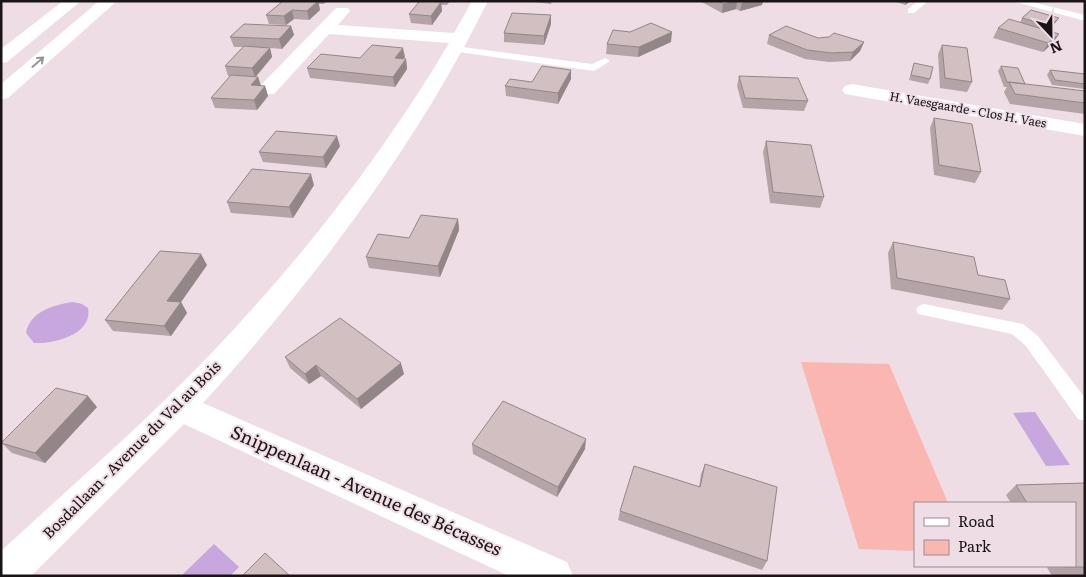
<svg xmlns="http://www.w3.org/2000/svg" width="1086" height="577" viewBox="0 0 1086 577" font-family="Literata,serif">
	<style>
		.green { fill: #fab6b1 }
		.water { fill: #c8a7df }
		.lines { fill: none; stroke-linecap: round; stroke-linejoin: round }
		.lane { fill: #fff; fill-rule: evenodd }
		.street { fill: #fff; fill-rule: evenodd }
		.highway { fill: #fff; fill-rule: evenodd }
		.wall { fill: #b4a4a7 }
		.shaded-wall { fill: #928688 }
		.building { fill: #d1bfc2; stroke: #928688 }
		.oneway { stroke: #989597 }
		.labels { text-anchor: middle; stroke-width: 4; stroke-linejoin: round; paint-order: stroke }
		.far-street-label { font-size: 12px; fill: #1a1417; stroke: #eedde5 }
		.street-label { font-size: 15px; fill: #1a1417; stroke: #eedde5 }
		.near-street-label { font-size: 18px; fill: #1a1417; stroke: #eedde5 }
	</style>
	<rect width="100%" height="100%" fill="#eedde5"/>
	<!-- green -->
	<path class="green" d="M801,362L889,364L948,503H915V551L859,549Z"/>
	<!-- water -->
	<path class="water" d="M73,302L82,304L88,308C93,335 53,344 34,343L26,333C30,311 54,305 73,302Z
		M1035,412L1070,465L1046,466L1013,413Z
		M214,544L239,567L230,576H181Z"/>
	<g class="lines">
		<!-- lane -->
		<path class="lane" d="M918,1H928L914,13H908V9Z
			M1012,1H1028L1085,15V21Z
			M455,46L592,64L605,58L610,61L594,71L451,51L450,49Z
			M924,304L1023,324L1038,336L1085,398V421L1078,419L1026,346L1012,334L918,314L916,310L918,306Z"/>
		<!-- street -->
		<path class="street" d="M472,1H488C416,146 313,283 203,403L567,562L573,576H509L184,424L31,576H1V551C57,499 114,450 168,397C275,292 372,173 449,43L329,34L274,94H260L257,90L260,86L336,8H348L350,11L338,25L454,33Z
			M852,84L1085,124V136L845,94L842,90L845,86Z"/>
		<!-- highway -->
		<path class="highway" d="M63,1H81L7,62L1,63V49Z
			M99,1H117L8,98L1,100V84Z"/>
	</g>
	<!-- wall -->
	<path class="wall" d="M283,1H327L324,4H319L320,10L309,20L294,19L286,25L269,24L266,15Z
		M414,1H450L447,5H441L442,11L432,25L411,23L409,14L419,3L415,2Z
		M526,1H552L551,4Z
		M700,1H763L762,5L740,11L736,9L722,13Z
		M893,1H911L905,5Z
		M551,15V24L544,45L504,42V33Z
		M1022,18L1056,22L1047,30L1059,34L1053,43L1043,52L993,38L998,28L1020,23Z
		M291,26L294,35L282,49L270,48L272,57L256,77H258L261,86H265L268,96L257,110L215,108L211,98L231,76H228L225,66L243,47H234L230,37Z
		M769,35L818,38L864,42L860,51L850,61L829,62L805,59L767,44Z
		M671,42L638,57L606,54L607,44Z
		M942,45L972,82L967,92L940,88L938,54Z
		M405,57L403,59H406L407,69L395,87L310,78L307,68L360,58Z
		M914,63L930,79L928,84L909,80Z
		M1001,66L1025,84L1085,91V114L1010,104L1004,92L1007,87H1004L998,71Z
		M1050,70L1085,74V89L1052,85L1047,75Z
		M739,76L808,101L804,111L743,108L737,86Z
		M571,79L558,104L506,96L505,86L532,82Z
		M934,118L981,172L975,183L934,175L930,128Z
		M766,141L824,197L820,208L770,203L763,152Z
		M340,146L326,168L263,162L259,152Z
		M314,185L293,218L231,213L227,202Z
		M458,219L459,230L440,277L369,268L366,257L409,238Z
		M893,242L1010,299L1002,310L891,289L888,253Z
		M207,265L181,302L187,313L171,336L113,331L105,320Z
		M285,357L404,374L361,409L321,376L309,384L290,368Z
		M97,407L45,463L12,453L1,442Z
		M472,444L585,449L557,497L473,454Z
		M705,464L767,561L762,570L618,520L620,511L699,487L701,474Z
		M1085,483V576H1052L1046,566H1075V503H1011L1006,495L1016,485Z"/>
	<!-- shaded-wall -->
	<path class="shaded-wall" d="M318,1L320,10L309,20L307,11Z
		M734,1H737L736,9L722,13L723,4Z
		M747,1H763L762,5L740,11L742,3Z
		M906,1H911L905,5Z
		M441,2L442,11L432,25L431,16Z
		M292,10L294,19L286,25L284,16Z
		M551,15V24L544,45V36Z
		M1059,18L1056,22L1047,31L1050,26Z
		M291,26L294,35L282,49L279,39Z
		M672,32L671,42L638,57L639,47Z
		M1059,34L1053,43L1043,52L1048,43Z
		M864,42L860,51L850,61L853,52Z
		M270,48L272,57L255,77L252,68Z
		M403,48L405,57L396,68L395,58Z
		M406,59L407,69L395,87L393,77Z
		M571,70V79L558,104V93Z
		M258,77L261,86L251,85Z
		M265,86L268,96L257,110L254,100Z
		M337,136L340,146L326,168L323,157Z
		M311,174L314,185L293,218L289,207Z
		M458,219L459,230L440,277L438,266Z
		M201,254L207,265L174,312L167,301Z
		M181,302L187,313L171,336L164,326Z
		M401,363L404,374L361,409L357,399Z
		M316,365L321,376L309,384L305,374Z
		M88,396L97,407L45,463L35,453Z
		M586,439L585,449L557,497L558,487Z"/>
	<!-- building -->
	<path class="building" d="M283,1H318L307,11L292,10L284,16L266,15Z
		M420,1H427L441,2L431,16L409,14Z
		M718,1H734L723,4Z
		M1031,10L1059,18L1050,26L1022,18Z
		M512,13L551,15L544,36L504,33Z
		M1009,19L1059,34L1048,43L998,28Z
		M651,23L672,32L639,47L607,44L613,30L630,32Z
		M244,24L291,26L279,39L230,37Z
		M786,26L818,38L829,37L834,33L864,42L853,52L832,53L807,50L769,35Z
		M372,45L403,48L395,58L406,59L393,77L307,68L321,54L360,58Z
		M942,45L967,48L972,82L945,78Z
		M244,46L270,48L252,68L225,66Z
		M914,63L933,67L930,79L911,75Z
		M542,66L571,70L558,93L505,86L510,79L532,82Z
		M1001,66L1018,68L1025,84L1007,82Z
		M1050,70L1085,74V84L1055,80Z
		M231,75L258,77L251,85L265,86L254,100L211,98Z
		M739,76L798,78L808,101L745,98Z
		M1009,82L1085,91V103L1015,94Z
		M934,118L972,124L981,172L939,165Z
		M276,131L337,136L323,157L259,152Z
		M766,141L811,145L824,197L773,192Z
		M252,169L311,174L289,207L227,202Z
		M421,215L458,219L438,266L366,257L378,234L409,238Z
		M893,242L974,257L978,275L1005,280L1010,299L897,278Z
		M160,251L201,254L167,301L181,302L164,326L105,320Z
		M340,318L401,363L357,399L316,365L305,374L285,357Z
		M56,388L88,396L35,453L1,443Z
		M503,401L586,439L558,487L472,444Z
		M705,464L777,487L767,561L620,511L634,466L700,487Z
		M1085,483V567H1064L1063,566H1075V503H1027L1016,485Z
		M265,553L290,576H242Z"/>
	<!-- one-way arrows -->
	<defs><path id="oneway-shaft" d="M-6 0H5M1.5-3L5.5 0L1.5 3" fill="none" stroke-width="1.6" stroke-linecap="round" stroke-linejoin="round" transform="scale(1.25)"/></defs>
	<use class="oneway" href="#oneway-shaft" transform="translate(38 62) rotate(-41)"/>
	<g class="labels">
		<!-- far-street labels -->
		<g class="far-street-label">
			<text transform="translate(968 110) rotate(10)" y="4">H. Vaesgaarde - Clos H. Vaes</text>
		</g>
		<!-- street labels -->
		<g class="street-label">
			<text transform="translate(132 450) rotate(-45)" y="5">Bosdallaan - Avenue du Val au Bois</text>
		</g>
		<!-- near-street labels -->
		<g class="near-street-label">
			<text transform="translate(366 491) rotate(24)" y="6">Snippenlaan - Avenue des Bécasses</text>
		</g>
	</g>
	<!-- border -->
	<rect width="1086" height="577" fill="none" stroke="#1a1417" stroke-width="5"/>
	<!-- legend -->
	<rect x="914" y="502" width="162" height="65" fill="#eedde5" stroke="#998d93"/>
	<rect x="924" y="518" width="25" height="8" fill="#ffffff" stroke="#998d93"/>
	<text x="958" y="527" font-size="15" fill="#1a1417">Road</text>
	<rect x="924" y="540" width="25" height="15" fill="#fab6b1" stroke="#998d93"/>
	<text x="958" y="552" font-size="15" fill="#1a1417">Park</text>
	<!-- north arrow -->
	<g transform="translate(1051 35) rotate(158)" stroke="#eedde5" stroke-width="4" paint-order="stroke">
	<path d="M0-4L9 19L0 12L-9 19Z" fill="#1a1417"/>
	<text y="-8" font-size="14" font-weight="bold" text-anchor="middle" fill="#1a1417">N</text>
	</g>
</svg>
